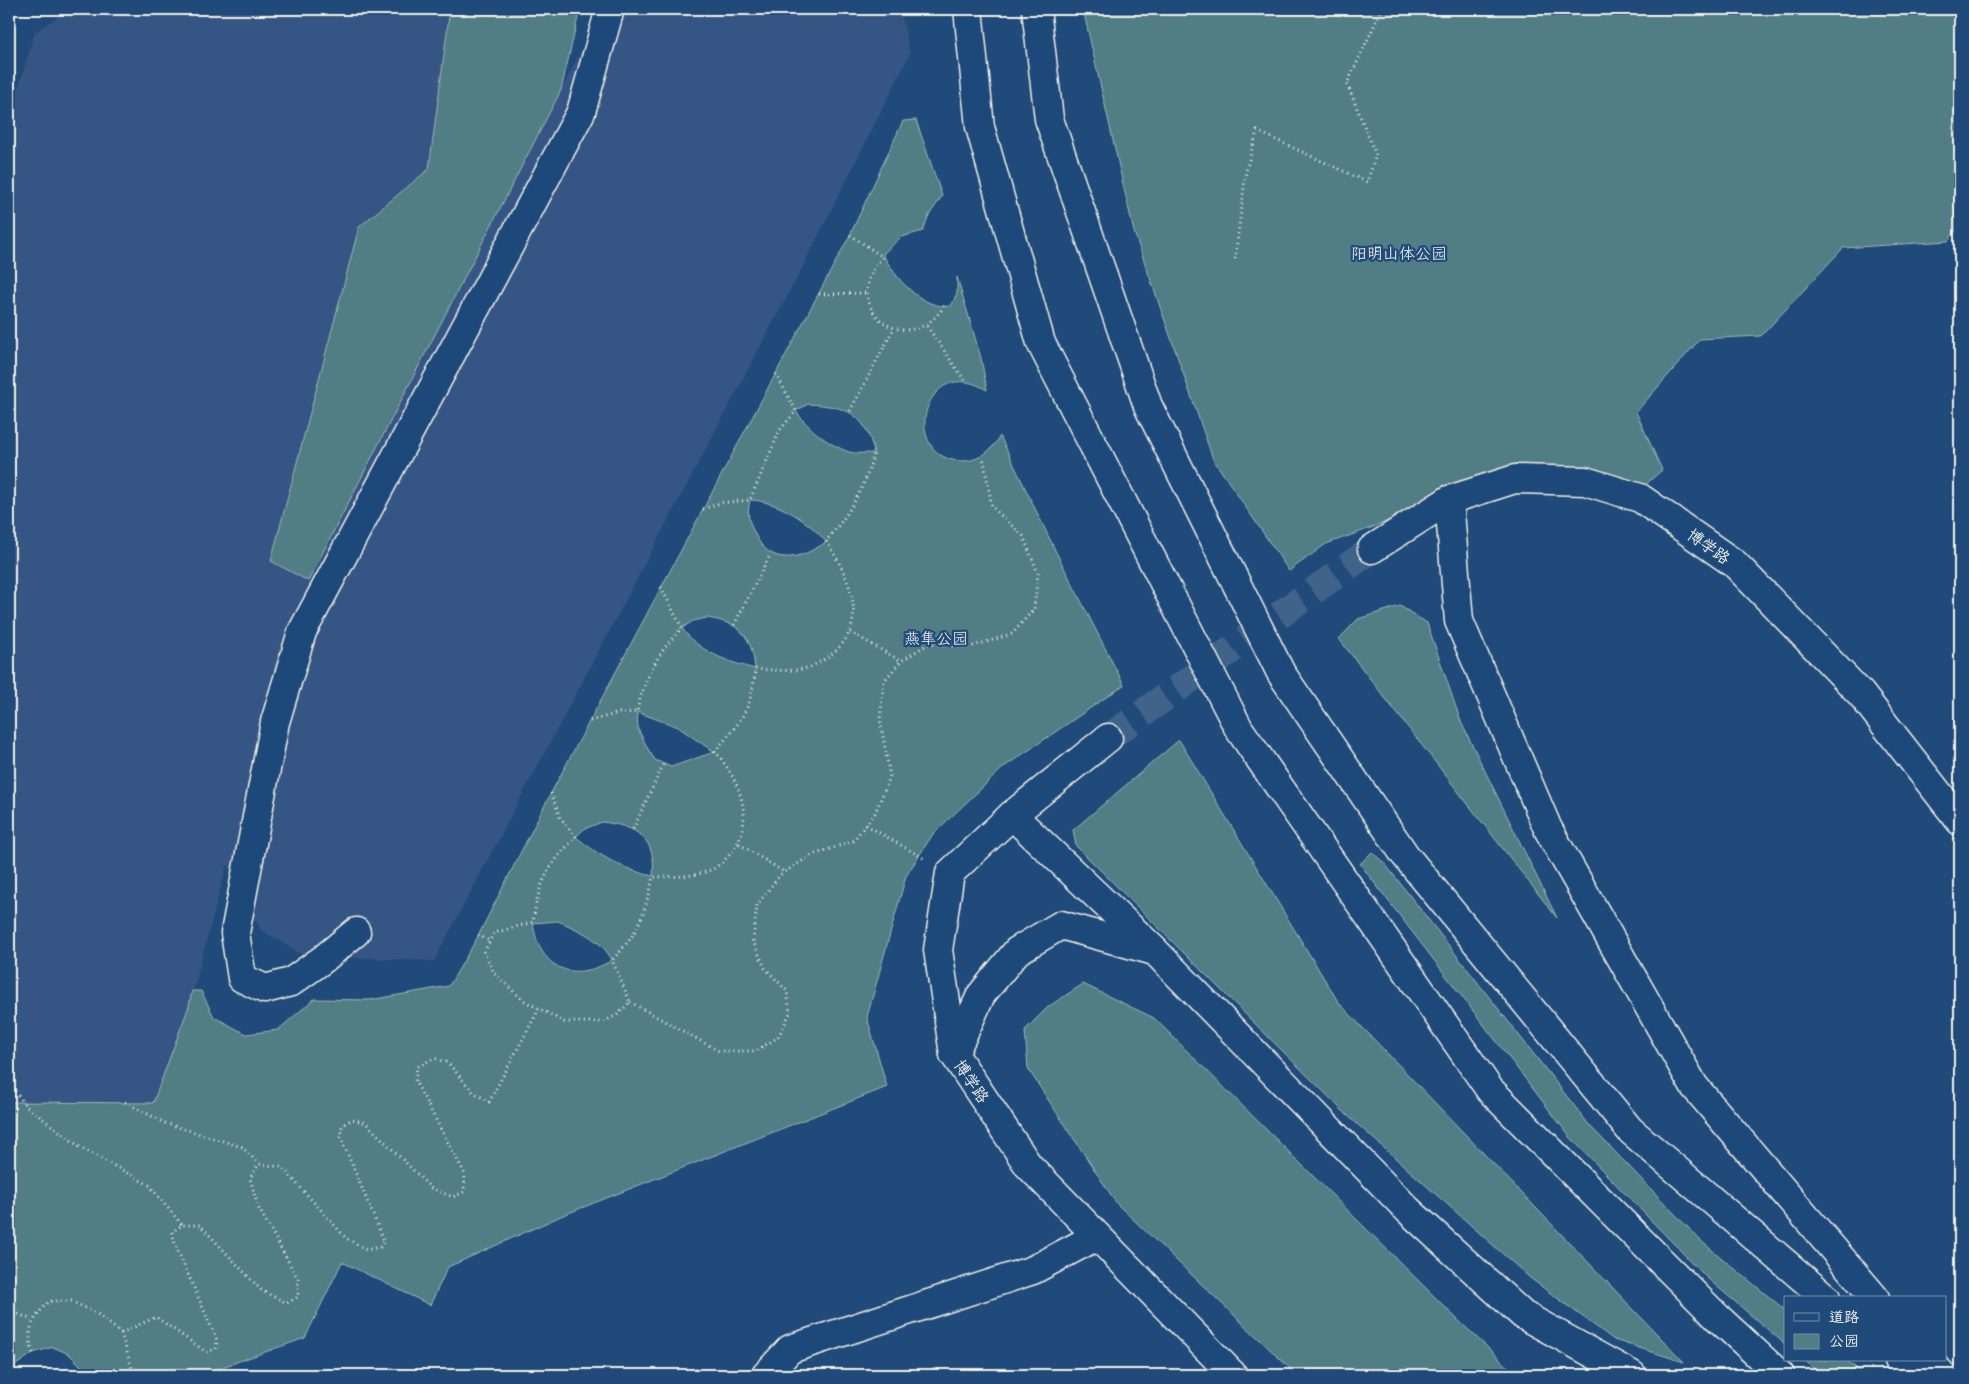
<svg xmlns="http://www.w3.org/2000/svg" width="1969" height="1384" viewBox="0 0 1969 1384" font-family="'Playpen Sans','LXGW WenKai TC',sans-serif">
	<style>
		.built { fill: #365785 }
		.green { fill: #517d85; stroke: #a2b7b6; fill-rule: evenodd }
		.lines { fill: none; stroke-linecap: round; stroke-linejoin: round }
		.street-tunnel { stroke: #3f638a; stroke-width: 28; stroke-dasharray: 28 14; stroke-linecap: butt }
		.street-casing { stroke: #f4f1e8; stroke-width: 31 }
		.highway-casing { stroke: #f4f1e8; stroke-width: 31 }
		.path { stroke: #f4f1e8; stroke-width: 3; stroke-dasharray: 1 4; stroke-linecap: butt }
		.street { stroke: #1f4a7a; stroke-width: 28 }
		.highway { stroke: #1f4a7a; stroke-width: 28 }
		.labels { text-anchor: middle; stroke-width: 4.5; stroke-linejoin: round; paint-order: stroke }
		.park-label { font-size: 16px; fill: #dce0d9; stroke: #1f4a7a }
		.street-label { font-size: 16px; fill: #f4f1e8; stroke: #1f4a7a }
	</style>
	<rect width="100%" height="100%" fill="#1f4a7a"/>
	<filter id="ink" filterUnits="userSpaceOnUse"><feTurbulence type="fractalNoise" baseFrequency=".02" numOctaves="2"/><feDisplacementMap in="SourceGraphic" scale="10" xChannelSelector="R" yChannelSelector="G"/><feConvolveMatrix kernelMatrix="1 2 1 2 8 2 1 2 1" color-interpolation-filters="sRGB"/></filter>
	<g filter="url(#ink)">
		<!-- built -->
		<path class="built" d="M70,9H450L429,169L359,227L271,560L307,581L603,9H900L910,54L802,268L434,961L303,955L261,930L227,864L189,1006L153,1103L9,1102V119L35,32Z"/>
		<!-- green -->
		<path class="green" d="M450,9H580L561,90L308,581L271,561L359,227L429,169Z
			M1083,9H1960V225L1948,241L1843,248L1761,336L1700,339L1636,412L1662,470L1644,486L1521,465L1371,528L1326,544L1289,571L1213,459L1134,232Z
			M916,120L942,196L928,217L923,231L901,237L883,254C894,277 922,310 951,306L957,293V277L981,358L987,390C922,351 898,462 964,461C981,460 992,450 1000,436L1057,554L1124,685L1004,767L933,834L906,876L867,1017L887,1087L561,1216L448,1267L430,1305L342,1262L305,1338L211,1371L208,1375H81V1366L69,1354L53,1347L33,1353L9,1370V1102L153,1103L189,1006L192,991H201L214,1017L246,1034L278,1030L314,999L370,1000L449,986L476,940L551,793L850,235L903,121ZM808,404C846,406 866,413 874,453C866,453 856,454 849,452C829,445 807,428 796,411ZM750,500C778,501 809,521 826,542C800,560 770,567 755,534C748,520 747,514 750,500ZM707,618C740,623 752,635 755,669C729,662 698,652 682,628L693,621ZM637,712L678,727L714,752L671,767L655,760L648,749L638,729ZM602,822C636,826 657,838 653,876C624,870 599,856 576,837L584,829ZM558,921C579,930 601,939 612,960C573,984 539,969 533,923Z
			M1400,606L1427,623L1461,722L1557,918L1339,639L1358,619Z
			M1179,740L1339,1003L1684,1362L1614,1340L1530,1278L1347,1115L1076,846L1073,830Z
			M1372,852L1385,864L1590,1126L1701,1241L1785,1310V1344L1707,1278L1570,1137L1360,864Z
			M1083,984L1154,1018L1458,1320L1517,1375H1297L1117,1204L1028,1069L1025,1030L1048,1007Z
			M1804,1360H1846L1865,1375H1822Z"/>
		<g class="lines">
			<!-- street-tunnel -->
			<path class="street-tunnel" d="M1108,738L1372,549"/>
			<!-- street casing -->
			<g class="street-casing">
				<path id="street" d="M1372,549L1449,500L1515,479L1585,481L1640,498L1735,564L1861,694L1960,821
					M1108,738L1012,815L950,873L938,950L954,1054L1028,1165L1233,1375
					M356,932L322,960L291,982L265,989L242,978L235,933L275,722L302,632L581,112L610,9
					M766,1375L790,1349L1033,1270L1097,1236"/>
			</g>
			<!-- highway casing -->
			<g class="highway-casing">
				<path id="highway" d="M968,9L980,127L1041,343L1239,729L1490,1090L1717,1317L1780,1375
					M1036,9L1049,119L1148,406L1281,673L1405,855L1630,1130L1826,1298
					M1449,500L1459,621L1548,829L1694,1086L1875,1298
					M1012,815L1155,951L1408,1210L1523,1315L1632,1375
					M954,1054L981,995L1017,951L1061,925L1151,950
					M1899,1360L1916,1375
					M1929,1360L1942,1375"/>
			</g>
			<!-- path -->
			<path class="path" d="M850,235L883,257C835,306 908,363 944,306
				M1235,259L1246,171L1257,131L1367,182L1376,155L1347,84L1382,9
				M819,294L866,293
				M927,326L965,381
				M850,411L894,328
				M703,509L720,503L750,500L780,430L796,411L776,374
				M734,625L770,555
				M850,632L901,661
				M590,721L619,713L637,712C644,678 658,652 682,628L661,587
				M551,793L560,817L576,837C548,865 538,883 533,922L494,933L484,952L494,973L523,1000L564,1022H603L617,1015L630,1002L612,960C639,933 645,913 653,877C673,876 694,878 713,869C719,866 726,859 730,854C758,821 739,780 715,751C741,721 752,711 755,669C770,670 799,673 812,666C874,637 856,587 826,541C849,514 865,488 874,453
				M866,825L925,859
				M633,829L664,763
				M739,844L784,872
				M478,935L490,941
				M9,988L12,956
				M630,1002L719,1051H756L778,1037L790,1013L787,991L765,968L753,941L757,905L780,875L810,856L853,841L875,813L890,777L880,719L884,681L901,661L928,644L970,647L1012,634L1034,609L1038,573L1023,536L992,507L983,456
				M9,1083L26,1106L80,1147L149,1185L182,1225
				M125,1102L165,1123L242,1147L259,1164
				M9,1310L32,1320
				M121,1333L156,1317L206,1352L216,1349L217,1340L176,1247L172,1232L182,1225H200L262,1291L287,1303L298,1297V1279L258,1207L250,1178L259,1164L282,1167L346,1238L366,1250L380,1247L384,1241L341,1138L342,1126L352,1119L366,1123L431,1188L453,1197L464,1192L465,1174L415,1081L417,1067L434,1058L448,1063L473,1092L489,1102L539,1009
				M33,1353C25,1329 33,1319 49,1301H71L96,1313L121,1333L134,1375"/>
			<!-- street -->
			<use href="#street" class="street"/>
			<!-- highway -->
			<use href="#highway" class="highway"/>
		</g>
	</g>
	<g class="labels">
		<!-- park labels -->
		<g class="park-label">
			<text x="1399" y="259">阳明山体公园</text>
			<text x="936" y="644">燕隼公园</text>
		</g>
		<!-- street labels -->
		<g class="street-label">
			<text transform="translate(1709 546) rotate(35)" y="6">博学路</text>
			<text transform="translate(972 1081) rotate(56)" y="6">博学路</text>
		</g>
	</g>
	<!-- margin -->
	<rect width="1969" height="1384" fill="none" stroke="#1f4a7a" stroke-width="30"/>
	<rect x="15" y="15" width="1939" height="1354" fill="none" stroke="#f4f1e8" stroke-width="2" filter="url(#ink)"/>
	<!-- legend -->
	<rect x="1784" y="1296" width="162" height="65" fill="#1f4a7a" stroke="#748da6"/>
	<rect x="1794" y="1313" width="25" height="8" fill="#1f4a7a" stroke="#748da6"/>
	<text x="1829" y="1322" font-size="15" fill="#f4f1e8">道路</text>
	<rect x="1794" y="1334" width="25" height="15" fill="#517d85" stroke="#748da6"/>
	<text x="1829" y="1346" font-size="15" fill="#f4f1e8">公园</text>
</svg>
